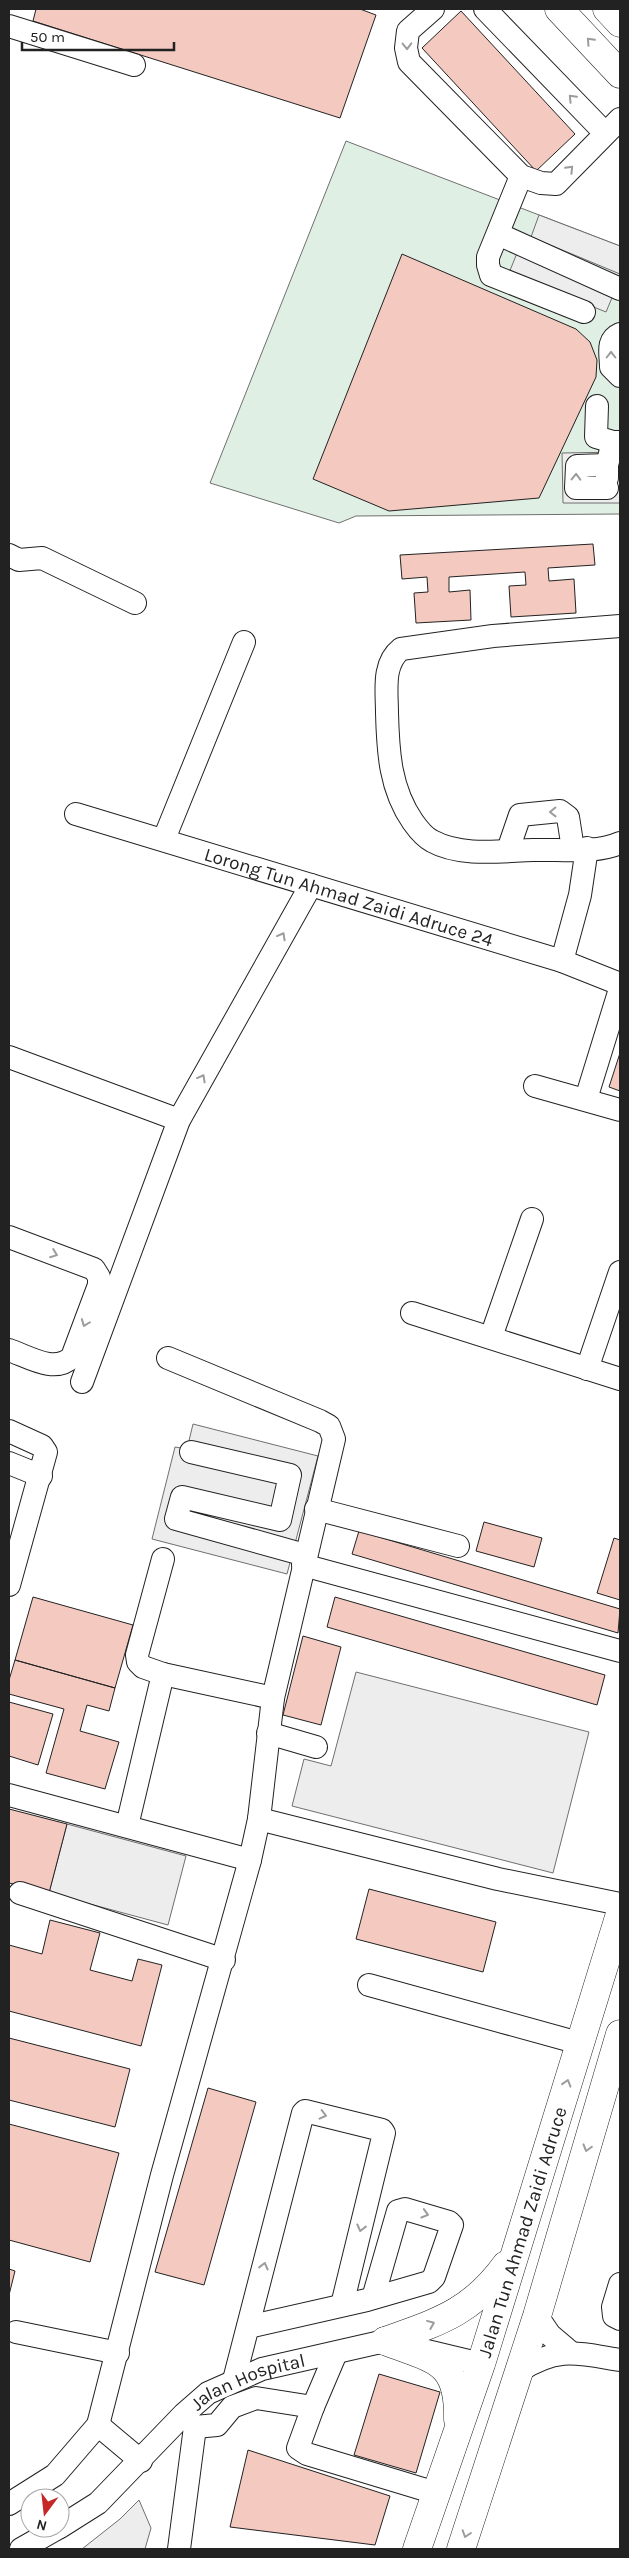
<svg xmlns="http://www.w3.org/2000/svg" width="629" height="2558" viewBox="0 0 629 2558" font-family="Karla,sans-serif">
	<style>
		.green { fill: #e0efe3; stroke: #6f6f6f }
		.parking { fill: #ededed; stroke: #6f6f6f }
		.building { fill: #f3c9c0; stroke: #222 }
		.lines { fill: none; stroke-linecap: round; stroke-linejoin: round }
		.minor-casing { stroke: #222; stroke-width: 24 }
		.major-casing { stroke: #222; stroke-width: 29 }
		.minor { stroke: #fff; stroke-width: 22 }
		.major { stroke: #fff; stroke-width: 28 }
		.oneway { stroke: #9c9c9c }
		.labels { text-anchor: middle; stroke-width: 4; stroke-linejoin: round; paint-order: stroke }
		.street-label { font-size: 19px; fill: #222; stroke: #fff }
	</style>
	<rect width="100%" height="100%" fill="#fff"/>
	<!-- green -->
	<path class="green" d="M346,141L620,246V514L356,516L339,523L210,483Z"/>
	<!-- parking -->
	<path class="parking" d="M539,215L620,246V274L531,237Z
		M517,253L614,293L606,312L509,273Z
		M620,452V503H563L562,453Z
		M193,1424L318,1456L287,1574L152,1539L175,1447L187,1449Z
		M356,1672L589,1732L553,1873L292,1806L304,1759L331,1766Z
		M67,1824L186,1856L168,1925L49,1893Z
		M139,2500L151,2528L145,2549H82L120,2519Z"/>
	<!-- building -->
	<path class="building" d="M36,9H360L376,15L340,118L33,21Z
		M461,11L575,134L536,171L422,48Z
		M402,254L576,329L590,342L597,360L596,377L539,498L389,511L313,479Z
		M593,544L595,565L548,568L549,581L574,579L576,613L511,617L509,586L526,585L525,572L449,577V592L470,590L471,620L416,623L414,593L428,592L427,577L402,579L400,555Z
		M620,1053V1091L609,1087Z
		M484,1522L542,1538L534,1567L476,1551Z
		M359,1531L620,1609L618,1633L352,1554Z
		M614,1538L620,1540V1600L597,1593Z
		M33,1597L133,1625L115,1688L15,1660Z
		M335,1597L605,1675L597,1705L327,1627Z
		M303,1636L341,1647L321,1725L283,1715Z
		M15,1660L115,1688L109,1711L87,1705L80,1731L119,1742L105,1789L46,1773L64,1709L9,1694V1680Z
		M9,1702L53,1714L38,1765L9,1756Z
		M9,1809L67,1824L49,1893L9,1883Z
		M369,1889L496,1922L483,1972L356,1939Z
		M50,1920L100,1933L90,1970L132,1981L138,1959L162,1965L141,2046L9,2011V1945L42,1954Z
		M9,2038L130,2069L115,2127L9,2100Z
		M208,2088L256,2102L204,2285L155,2272Z
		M9,2124L119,2153L90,2262L9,2240Z
		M9,2269L15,2271L9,2295Z
		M379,2374L440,2392L416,2473L354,2455Z
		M248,2450L390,2496L375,2545L230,2527Z"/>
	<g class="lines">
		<!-- minor casing -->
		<g class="minor-casing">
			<g id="minor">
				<path d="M433,9L408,31L406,48L409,62L521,176L541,183L556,184L620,119"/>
				<path d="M485,9L605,133"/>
				<path d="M9,26L134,65"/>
				<path d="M521,176L488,257V265L491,275L584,312"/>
				<path d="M498,234L620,289"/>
				<path d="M620,334C606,340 611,354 611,367L620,376"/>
				<path d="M597,406L596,437L613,442"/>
				<path d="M607,478V465L613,442H620"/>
				<path d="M607,488H576L577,466L607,465"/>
				<path d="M9,555L19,560L42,558L135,603"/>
				<path d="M620,626L493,636L401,649C382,664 387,691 387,713C388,752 390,789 413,822C418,829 424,837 432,841C461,857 501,851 533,850C560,849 595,854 620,843"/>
				<path id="s1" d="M76,814L562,961L620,984"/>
				<path d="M164,839L244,642"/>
				<path d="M508,850L520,815L560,811L568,817L573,849"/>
				<path d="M562,961L580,895L587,848"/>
				<path d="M9,1057L179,1120"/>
				<path d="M535,1086L620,1110"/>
				<path d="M586,1099L620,989"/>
				<path d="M9,1237L94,1269L99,1277V1285L72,1357C55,1374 29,1357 9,1350"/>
				<path d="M412,1313L620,1379"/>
				<path d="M491,1337L532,1219"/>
				<path d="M587,1369L620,1272"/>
				<path d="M82,1382L179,1120L311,885"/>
				<path d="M9,1431L42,1446L46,1452L9,1585"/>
				<path d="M191,1452L290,1475L280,1520L182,1497L176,1519L305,1555"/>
				<path d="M9,1463L41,1476"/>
				<path d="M316,1509L458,1546"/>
				<path d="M163,1559L137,1655L138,1662L143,1667L163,1674L273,1698"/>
				<path d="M303,1565L620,1651"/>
				<path d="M268,1733L316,1747"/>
				<path d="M9,1795L250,1860"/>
				<path d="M259,1819L498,1879L620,1904"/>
				<path d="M127,1826L163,1674"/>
				<path d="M20,1893L224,1960"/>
				<path d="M369,1985L579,2043"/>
				<path d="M620,2284L613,2307L614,2316L620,2319"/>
				<path d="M537,2316L550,2335L570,2352"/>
				<path d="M248,2327L367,2300L429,2282L434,2277L452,2225L449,2222L405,2209L398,2211L373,2298"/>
				<path d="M16,2332L118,2353"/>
				<path d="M519,2371C558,2346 577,2353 620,2360"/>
				<path d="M234,2380L303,2113L305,2111L382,2130L384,2133L342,2305"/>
				<path d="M313,2407L336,2353"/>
				<path d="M98,2425L141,2461"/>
				<path d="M195,2427L217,2425L232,2407L256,2398L313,2407L298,2448L307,2454L436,2493"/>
				<path d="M9,2504L55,2475L98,2425L162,2175L250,1860L259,1819L273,1698L334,1439L329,1426L320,1421L168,1358"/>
				<path id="s2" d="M60,2527L98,2503L184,2414L208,2393L262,2369L385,2341L481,2364"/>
				<path d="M21,2549L58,2528"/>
				<path d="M179,2549L195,2427L186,2417"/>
			</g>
		</g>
		<!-- major casing -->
		<g class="major-casing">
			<g id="major">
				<path d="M559,9L620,74"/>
				<path d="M607,9L620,23"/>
				<path d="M385,2341C438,2322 471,2313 506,2265"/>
				<path d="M385,2341C434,2360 459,2359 458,2419"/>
				<path id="s3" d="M417,2549L481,2364L620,1914"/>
				<path d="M461,2549L537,2316L620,2034"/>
			</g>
		</g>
		<!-- minor -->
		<use href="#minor" class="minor"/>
		<!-- major -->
		<use href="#major" class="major"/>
	</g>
	<!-- one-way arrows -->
	<defs><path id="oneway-chevron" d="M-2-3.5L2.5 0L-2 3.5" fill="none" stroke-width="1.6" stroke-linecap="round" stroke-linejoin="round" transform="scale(1.25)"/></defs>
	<g class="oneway">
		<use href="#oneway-chevron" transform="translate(590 41) rotate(-133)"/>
		<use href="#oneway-chevron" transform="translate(407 46) rotate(89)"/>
		<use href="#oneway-chevron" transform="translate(572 98) rotate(-134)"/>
		<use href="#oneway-chevron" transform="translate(570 169) rotate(-46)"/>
		<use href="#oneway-chevron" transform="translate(611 355) rotate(-90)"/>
		<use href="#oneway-chevron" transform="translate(576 477) rotate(-89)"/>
		<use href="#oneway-chevron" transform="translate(553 812) rotate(179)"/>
		<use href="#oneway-chevron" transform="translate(282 936) rotate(-61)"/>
		<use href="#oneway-chevron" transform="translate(202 1078) rotate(-61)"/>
		<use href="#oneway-chevron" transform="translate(54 1254) rotate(21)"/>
		<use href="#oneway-chevron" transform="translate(85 1323) rotate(111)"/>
		<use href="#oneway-chevron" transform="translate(567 2083) rotate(-73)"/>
		<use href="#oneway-chevron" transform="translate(323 2115) rotate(14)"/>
		<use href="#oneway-chevron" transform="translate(587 2148) rotate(106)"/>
		<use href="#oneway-chevron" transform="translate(425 2214) rotate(16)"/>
		<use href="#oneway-chevron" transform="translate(361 2228) rotate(104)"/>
		<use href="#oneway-chevron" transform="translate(264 2266) rotate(-76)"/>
		<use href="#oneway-chevron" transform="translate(431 2324) rotate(-22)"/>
		<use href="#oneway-chevron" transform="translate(466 2534) rotate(108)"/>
	</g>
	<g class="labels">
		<!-- street labels -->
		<g class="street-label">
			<text dy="7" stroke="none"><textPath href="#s1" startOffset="285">Lorong Tun Ahmad Zaidi Adruce 24</textPath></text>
			<text dy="7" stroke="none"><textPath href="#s3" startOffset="334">Jalan Tun Ahmad Zaidi Adruce</textPath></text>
			<text dy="7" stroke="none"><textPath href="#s2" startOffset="242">Jalan Hospital</textPath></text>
		</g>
	</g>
	<!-- border -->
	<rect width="629" height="2558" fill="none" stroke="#222222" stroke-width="20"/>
	<!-- north arrow -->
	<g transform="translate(45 2513) rotate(195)"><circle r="24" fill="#ffffff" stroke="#a7a7a7"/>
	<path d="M0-4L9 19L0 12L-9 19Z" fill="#c62828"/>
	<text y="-8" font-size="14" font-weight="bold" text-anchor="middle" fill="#222222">N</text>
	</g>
	<!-- scale -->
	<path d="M22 42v8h152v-8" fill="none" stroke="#222222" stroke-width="2.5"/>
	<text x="30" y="42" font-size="15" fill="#222222" stroke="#ffffff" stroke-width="4" paint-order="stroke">50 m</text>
</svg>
